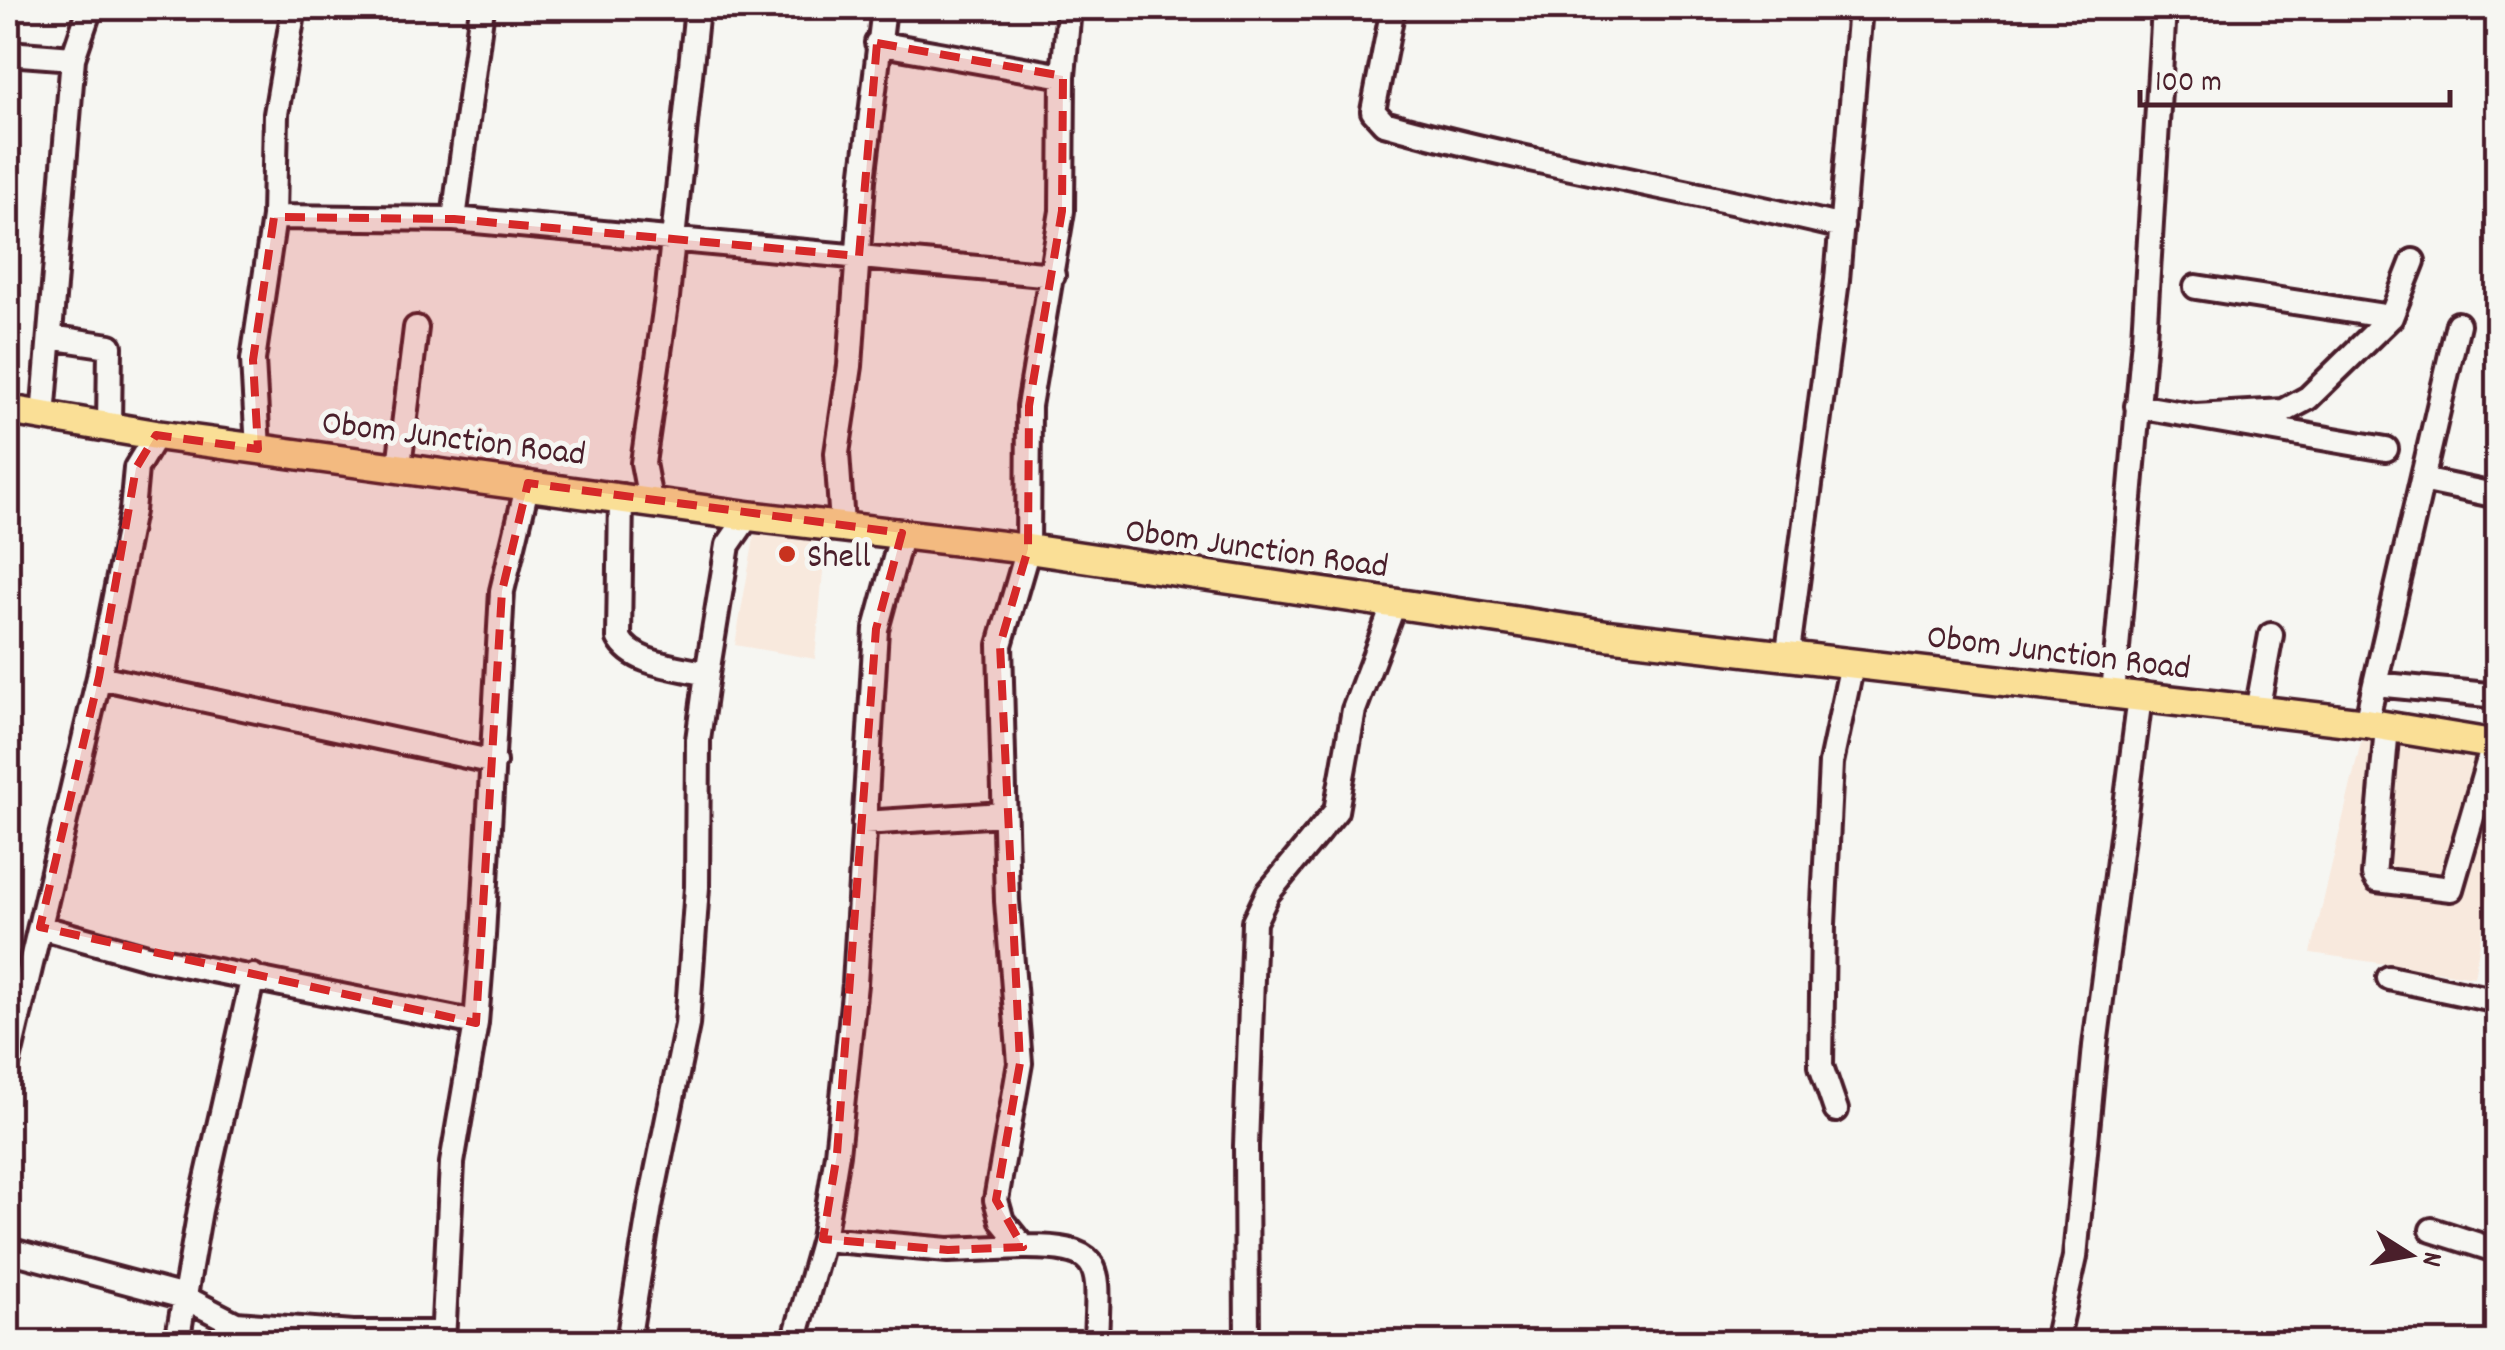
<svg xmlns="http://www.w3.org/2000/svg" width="2505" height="1350" viewBox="0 0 2505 1350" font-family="Dekko,sans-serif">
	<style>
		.built { fill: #f8e9dd }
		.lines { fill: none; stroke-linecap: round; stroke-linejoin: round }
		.minor-casing { stroke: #4a1f2b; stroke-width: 30 }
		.major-casing { stroke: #4a1f2b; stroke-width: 35 }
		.minor { stroke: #f6f6f2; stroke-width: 22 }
		.major { stroke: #fadf96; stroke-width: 28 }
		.marked { fill: #d62828; fill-opacity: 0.2; stroke: #d62828; stroke-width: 8; stroke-dasharray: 20 12; stroke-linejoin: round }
		.poi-dot { fill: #c8321e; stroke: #f6f6f2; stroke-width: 4 }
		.labels { text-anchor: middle; stroke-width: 10; stroke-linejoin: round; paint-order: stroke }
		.street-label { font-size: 35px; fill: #4a1f2b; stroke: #f6f6f2 }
		.poi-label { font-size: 35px; fill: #4a1f2b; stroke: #f6f6f2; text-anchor: start }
	</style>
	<rect width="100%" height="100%" fill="#f6f6f2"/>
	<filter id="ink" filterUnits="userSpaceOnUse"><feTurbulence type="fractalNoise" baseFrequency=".01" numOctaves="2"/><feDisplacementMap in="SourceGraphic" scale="20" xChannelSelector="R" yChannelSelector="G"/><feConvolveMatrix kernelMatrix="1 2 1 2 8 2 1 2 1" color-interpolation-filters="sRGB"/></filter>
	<g filter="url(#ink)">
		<!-- built -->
		<path class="built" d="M757,521L827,528L815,659L735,645Z
			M2363,733L2497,757V845L2474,977L2311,953Z"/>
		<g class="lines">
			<!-- minor casing -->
			<g class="minor-casing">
				<path id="minor" d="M1069,8L1063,76L1062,211L1029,406L1028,549L1000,645L1007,901L1020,1063L996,1200L1002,1221L1023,1247C1109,1246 1098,1268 1096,1342
					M1393,8L1373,111L1384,123C1535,165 1690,190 1842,227
					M877,43L1063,76
					M8,53L73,58
					M274,217L454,219L1053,275
					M454,219L482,8
					M2196,287L2391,317
					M50,337L110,346L109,427
					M2137,406L2386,449
					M2196,416L2284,411L2308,398L2391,317L2413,261
					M43,417L73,58L90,8
					M258,449L253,360L274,217L276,114L294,8
					M399,466L416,328
					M2422,480L2498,496
					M621,496L619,638C633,665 679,667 707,674
					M650,500L643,463L667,297L697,8
					M842,524L837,453L850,366L863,180L884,8
					M1801,660L1789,644L1837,280L1860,8
					M99,677L494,762
					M2375,684L2498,696
					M2113,694L2144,338L2164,8
					M2257,711L2271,635
					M2366,723L2458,324
					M2387,727L2374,875L2377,880L2451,889L2493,745
					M864,823L1003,814
					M40,927L147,957L476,1023
					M2389,978L2498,1001
					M8,1061L99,677L132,511L136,468L156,435
					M1836,1110L1821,1066L1823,924L1831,763L1852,664
					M2432,1230L2498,1251
					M823,1239L948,1250L1023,1247
					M8,1250L184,1297L236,1324L353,1333H444
					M177,1342L200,1210L253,976
					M443,1342L452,1163L476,1023L483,936L502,591L528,483
					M628,1342L650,1206L687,1025L697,887L698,740L707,674L728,545L748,516
					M794,1342L823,1239L837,1154L855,984L876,629L902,533
					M1247,1342L1246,1146L1254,922L1268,893L1336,811L1354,710L1394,604
					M2056,1342L2075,1257L2095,1046L2140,697"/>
			</g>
			<!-- major casing -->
			<g class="major-casing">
				<path id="major" d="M8,410L156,435L748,516L1028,549L1607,635L2366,723L2498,745"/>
			</g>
			<!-- minor -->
			<use href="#minor" class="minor"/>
			<!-- major -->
			<use href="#major" class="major"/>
		</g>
	</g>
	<!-- marked area -->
	<path class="marked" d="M877,43L1063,76L1062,211L1029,406L1028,549L1000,645L1020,1063L996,1200L1023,1247L948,1250L823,1239L837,1154L876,629L902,533L528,483L502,591L476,1023L40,927L99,677L136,468L156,435L258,449L253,360L274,217L454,219L859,256Z"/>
	<!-- markers -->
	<circle class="poi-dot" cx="787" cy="554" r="10"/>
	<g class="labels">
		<!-- street labels -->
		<g class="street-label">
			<text transform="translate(454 436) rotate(7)" y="12">Obom Junction Road</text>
			<text transform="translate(1257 546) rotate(8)" y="12">Obom Junction Road</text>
			<text transform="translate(2059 650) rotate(7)" y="12">Obom Junction Road</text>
		</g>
		<!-- poi labels -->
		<g class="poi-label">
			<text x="807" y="566">Shell</text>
		</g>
	</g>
	<!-- margin -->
	<rect width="2505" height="1350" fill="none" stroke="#f6f6f2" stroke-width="40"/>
	<rect x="20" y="20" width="2465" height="1310" fill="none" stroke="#4a1f2b" stroke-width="4" filter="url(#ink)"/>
	<!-- north arrow -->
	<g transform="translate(2410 1255) rotate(101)" stroke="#f6f6f2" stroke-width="8" paint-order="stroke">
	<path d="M0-8L18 38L0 25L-18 38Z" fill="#4a1f2b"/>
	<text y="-15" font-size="28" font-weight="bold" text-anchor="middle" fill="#4a1f2b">N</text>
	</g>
	<!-- scale -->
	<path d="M2140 90v15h310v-15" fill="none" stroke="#4a1f2b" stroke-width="5"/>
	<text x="2155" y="90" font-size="30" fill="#4a1f2b" stroke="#f6f6f2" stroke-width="8" paint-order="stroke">100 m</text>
</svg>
